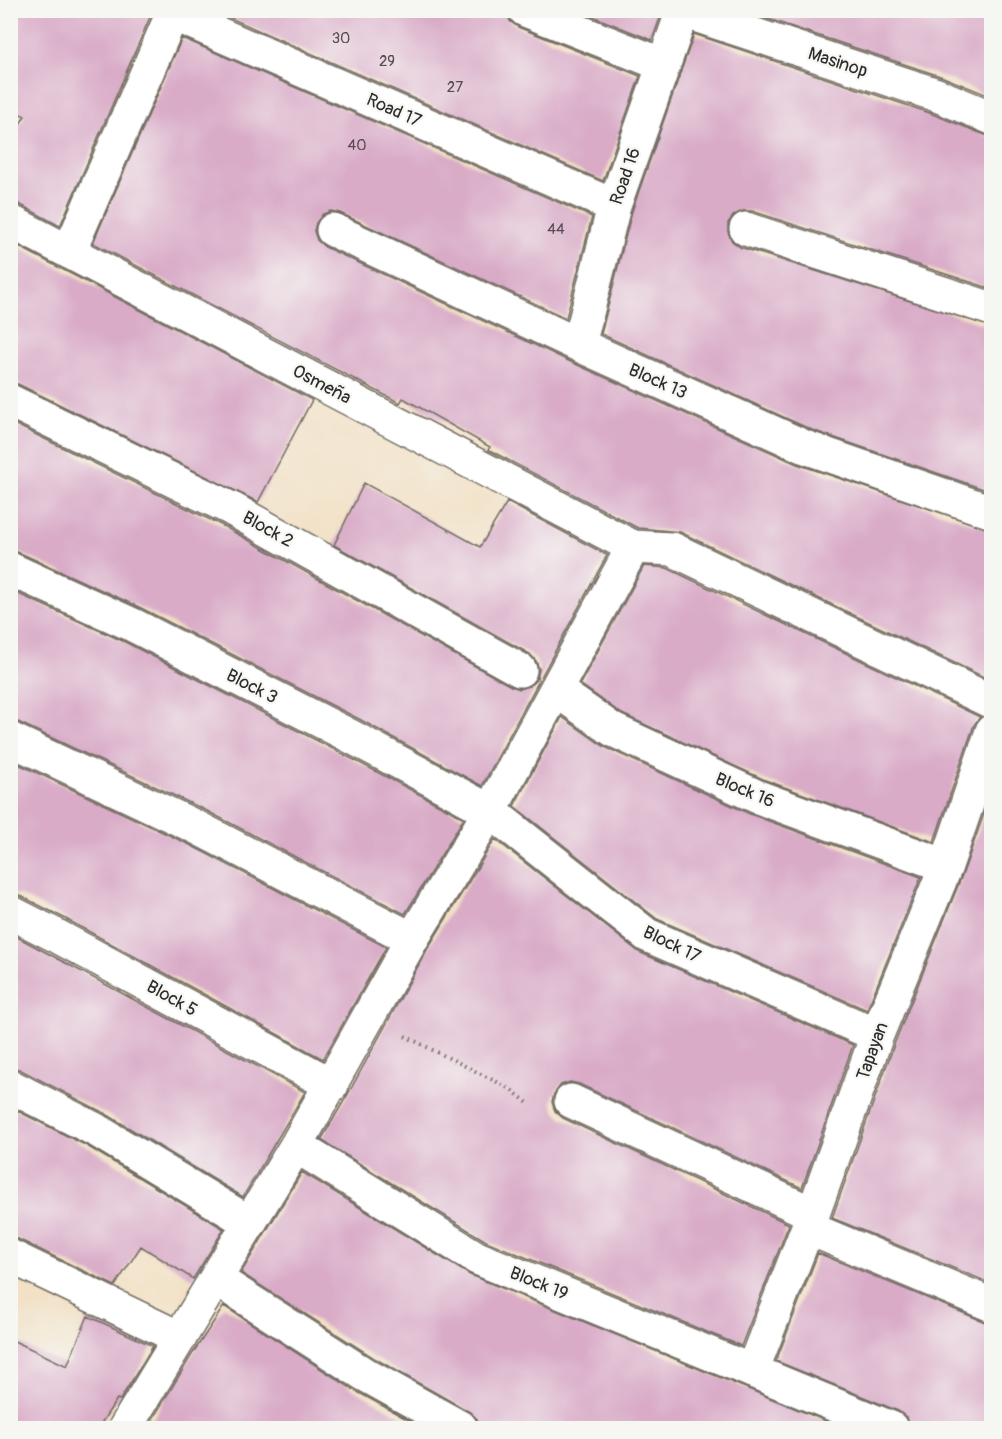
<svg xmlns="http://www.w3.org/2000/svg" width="1002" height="1439" viewBox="0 0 1002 1439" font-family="Pangolin,sans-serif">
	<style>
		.building { fill: #d9abc7 }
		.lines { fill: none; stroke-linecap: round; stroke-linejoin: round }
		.pedestrian-casing { stroke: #716b61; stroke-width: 36 }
		.minor-casing { stroke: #716b61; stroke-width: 36 }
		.path { stroke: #716b61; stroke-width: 4; stroke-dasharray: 1.5 4.5; stroke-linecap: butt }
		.pedestrian { stroke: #fff; stroke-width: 33 }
		.minor { stroke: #fff; stroke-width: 33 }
		.labels { text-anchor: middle; stroke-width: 4.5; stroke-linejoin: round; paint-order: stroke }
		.number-label { font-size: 15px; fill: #564b52 }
		.street-label { font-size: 18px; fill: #2b2b2b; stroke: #f6f6f2 }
	</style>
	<rect width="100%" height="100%" fill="#f6f6f2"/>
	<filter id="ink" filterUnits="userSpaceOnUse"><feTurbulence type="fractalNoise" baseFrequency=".0167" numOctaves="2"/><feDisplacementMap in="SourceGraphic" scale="12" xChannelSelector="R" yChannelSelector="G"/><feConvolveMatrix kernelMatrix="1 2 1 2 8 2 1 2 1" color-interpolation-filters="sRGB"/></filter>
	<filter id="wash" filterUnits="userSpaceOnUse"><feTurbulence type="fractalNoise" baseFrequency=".008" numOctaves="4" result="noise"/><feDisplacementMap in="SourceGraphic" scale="24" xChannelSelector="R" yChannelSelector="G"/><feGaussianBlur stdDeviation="1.35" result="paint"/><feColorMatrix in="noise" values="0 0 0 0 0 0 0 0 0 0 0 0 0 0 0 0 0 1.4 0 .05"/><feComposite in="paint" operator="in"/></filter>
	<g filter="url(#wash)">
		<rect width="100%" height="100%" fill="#f2e1c6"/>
		<g id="blocks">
			<!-- building -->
			<path class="building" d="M18,10H153L60,226L19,204L10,202V140L25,116L10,109V28Z
				M212,10H507L510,21L518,27L640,76L603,181Z
				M577,10H663L652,40Z
				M741,10H992V97L943,77Z
				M694,34L930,113L985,135L992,136V289L752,211H743L734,215L728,223V232L732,241L740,247L992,327V492L812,430L601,334L632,211Z
				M182,38L592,217L566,318L340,213L331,211L323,214L316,223L314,231L317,240L325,247L571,362L797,464L992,530V681L680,532L638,528L491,451L488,450L490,447L403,398L400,403L93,243Z
				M10,242L312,400L258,502L18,384L10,383Z
				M10,422L223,526L511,686L520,689L529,686L537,679L539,669L536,661L530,654L334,545L364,483L480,547L507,502L607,555L482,786L359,719L141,608L18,552L10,551Z
				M644,566L667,568L980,717L974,725L934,842L765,780L622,714L580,684Z
				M10,590L125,642L341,753L464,818L405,914L207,811L18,722L10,721Z
				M562,717L605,747L750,814L921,877L867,1010L657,919L514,806Z
				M10,760L190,845L386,947L323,1059L64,918L19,895L10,894Z
				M992,791V1284L832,1218L895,1042L963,873Z
				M495,839L639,952L853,1045L802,1188L579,1084L570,1082L561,1085L554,1094L552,1102L555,1111L563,1118L789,1224L741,1346L486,1241L321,1140L348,1094L428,948Z
				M10,933L305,1092L243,1197L106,1114L19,1069L10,1068Z
				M10,1107L87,1146L224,1229L193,1279L141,1246L115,1286L18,1239L10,1237Z
				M302,1172L470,1275L843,1428H480L477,1419L470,1412L374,1358L241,1273Z
				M818,1253L985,1322L992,1323V1428H909L906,1417L898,1411L776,1361Z
				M224,1306L354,1390L423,1428H167L152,1420L191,1356Z
				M88,1316L153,1346L120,1400L117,1399L98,1428H10V1339L67,1366Z"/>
		</g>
	</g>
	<g filter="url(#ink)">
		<use href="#blocks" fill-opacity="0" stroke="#716b61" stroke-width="1.5"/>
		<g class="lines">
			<!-- pedestrian casing -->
			<g class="pedestrian-casing">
				<path id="pedestrian" d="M633,547L672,549L992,702"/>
			</g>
			<!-- minor casing -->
			<g class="minor-casing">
				<path id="minor" d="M525,10L664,65
					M683,11L937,95L992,118
					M173,14L614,206
					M10,221L633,547L490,811L412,939L296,1146L125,1428
					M746,229L992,309
					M333,230L579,345L805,447L992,512
					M69,252L174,10
					M579,345L614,206L683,10
					M10,401L232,509L520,670
					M10,569L133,625L350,736L490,811L647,935L877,1035
					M556,690L613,730L758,797L946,866
					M10,739L198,828L412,939
					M10,912L55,935L332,1085
					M10,1086L96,1130L250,1223
					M571,1101L813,1214
					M296,1146L477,1258L891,1428
					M808,1228L992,1305
					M10,1256L180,1338
					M216,1279L364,1374L461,1428
					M752,1371L813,1214L877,1035L946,866L992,731"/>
			</g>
			<!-- path -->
			<path class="path" d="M405,1036L509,1088L529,1104"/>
			<!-- pedestrian -->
			<use href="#pedestrian" class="pedestrian"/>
			<!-- minor -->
			<use href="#minor" class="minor"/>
		</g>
	</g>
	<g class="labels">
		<!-- number labels -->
		<g class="number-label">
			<text x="341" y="43">30</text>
			<text x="387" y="66">29</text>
			<text x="455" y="92">27</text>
			<text x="357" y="150">40</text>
			<text x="556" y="234">44</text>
		</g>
		<!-- street labels -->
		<g class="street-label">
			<text transform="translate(838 62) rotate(18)" y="6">Masinop</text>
			<text transform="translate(394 110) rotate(24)" y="6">Road 17</text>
			<text transform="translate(625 176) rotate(-71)" y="6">Road 16</text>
			<text transform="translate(658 381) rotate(24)" y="6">Block 13</text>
			<text transform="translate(322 384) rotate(28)" y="6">Osmeña</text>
			<text transform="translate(268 529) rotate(29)" y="6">Block 2</text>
			<text transform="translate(252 686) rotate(27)" y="6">Block 3</text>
			<text transform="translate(745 790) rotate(23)" y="6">Block 16</text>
			<text transform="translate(672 944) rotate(26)" y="6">Block 17</text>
			<text transform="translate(172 998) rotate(29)" y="6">Block 5</text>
			<text transform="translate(872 1051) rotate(-70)" y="6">Tapayan</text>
			<text transform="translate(539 1283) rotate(22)" y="6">Block 19</text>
		</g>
	</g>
	<!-- margin -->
	<rect width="1002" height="1439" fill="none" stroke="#f6f6f2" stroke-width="36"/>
</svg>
